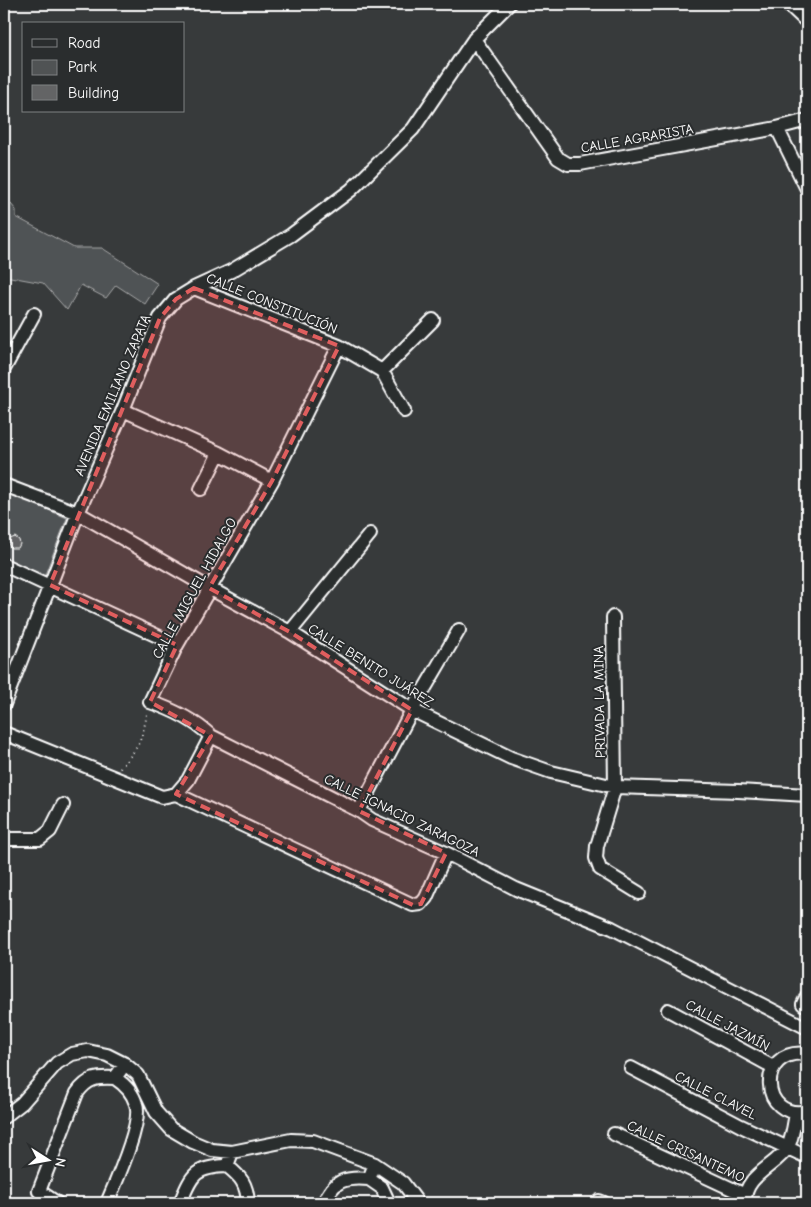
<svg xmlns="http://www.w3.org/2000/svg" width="811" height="1207" viewBox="0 0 811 1207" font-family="'Comic Neue',sans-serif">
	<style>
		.green { fill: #505354; stroke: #a8a9aa }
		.building { fill: #636465; stroke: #fff }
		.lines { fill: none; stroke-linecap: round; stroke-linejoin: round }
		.minor-casing { stroke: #fff; stroke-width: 16 }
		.path { stroke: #fff; stroke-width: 2; stroke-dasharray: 1 4; stroke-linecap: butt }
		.minor { stroke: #2a2d2e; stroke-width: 12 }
		.marked { fill: #e05e5e; fill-opacity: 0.2; stroke: #e05e5e; stroke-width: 4; stroke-dasharray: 10 6; stroke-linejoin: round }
		.labels { text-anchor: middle; stroke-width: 4; stroke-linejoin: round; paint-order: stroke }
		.street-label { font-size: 14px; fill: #fff; stroke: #2a2d2e }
	</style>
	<rect width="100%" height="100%" fill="#373a3b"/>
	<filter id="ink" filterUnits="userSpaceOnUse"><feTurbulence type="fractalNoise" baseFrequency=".02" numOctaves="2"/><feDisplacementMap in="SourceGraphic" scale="10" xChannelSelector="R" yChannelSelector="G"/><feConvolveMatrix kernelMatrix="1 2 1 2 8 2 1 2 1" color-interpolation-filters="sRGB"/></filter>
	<g filter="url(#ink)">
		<!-- green -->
		<path class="green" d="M5,197L16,210V217L74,248H102L158,284L145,304L116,285L106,298L81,285L67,310L43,283L5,276L4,198Z
			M4,491L67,518L44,577L4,557Z"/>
		<!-- building -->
		<path class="building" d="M15,537L19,540L20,544L18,548H11L8,544L10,539Z"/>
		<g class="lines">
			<!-- minor casing -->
			<g class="minor-casing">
				<path id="minor" d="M788,4L807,22
					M474,39L558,158L568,164H580L777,128L807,120
					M777,128L807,189
					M194,288L339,346L382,371L404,411
					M339,346L272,481L177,645L150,702C171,709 195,721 211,736L359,811L372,820L446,853L516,889L612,928L807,1028
					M4,369L34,314
					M382,371L433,320
					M123,410L219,453L272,481
					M4,485L78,513L209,588L290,632L412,710L511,758L551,772L615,787L738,791L807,795
					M201,489L219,453
					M4,565L177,645
					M613,617L615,787L597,846L596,858L600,869L639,893
					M290,632L370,534
					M4,704L78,513L123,410L160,318L176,299L194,288L231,271L291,235L351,190L413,129L474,39L509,4
					M4,733L162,797L176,794L188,780L211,736
					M176,794L413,905L421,904L426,898L446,853
					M359,811L412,710L459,630
					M4,839H40L50,831L63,805
					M803,1004L807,996
					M668,1010L773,1067
					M807,1054C755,1047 760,1122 807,1111
					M631,1068L741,1126L807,1157
					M4,1117L22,1103L57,1063L72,1054L88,1051L107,1055L125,1064L138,1075L156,1112L171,1129L193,1142L212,1150L232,1152L291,1140L313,1141L375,1164L403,1183L418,1203
					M614,1134L745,1195
					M227,1166C241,1177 247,1184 248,1203
					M369,1179L382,1188L389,1203
					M599,1201L604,1203
					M57,1203L39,1191L77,1093C88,1078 96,1077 115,1078L125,1064
					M107,1203C115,1184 143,1122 136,1104C133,1093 124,1084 115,1078
					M180,1203C192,1175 194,1167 227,1166L232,1152
					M324,1203C333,1180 345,1177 369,1179L375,1164
					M745,1203C743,1175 777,1166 788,1147C793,1136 794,1124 796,1113"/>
			</g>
			<!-- path -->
			<path class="path" d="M120,768C138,749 142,740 147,714"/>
			<!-- minor -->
			<use href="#minor" class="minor"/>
		</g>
	</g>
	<!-- marked area -->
	<path class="marked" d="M194,288L339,346L272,481L209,588L290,632L412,710L359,811L446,853L421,904L413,905L176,794L211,736L150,702L177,645L50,585L160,318L176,299Z"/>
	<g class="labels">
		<!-- street labels -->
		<g class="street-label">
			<text transform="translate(637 138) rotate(-10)" y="5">CALLE AGRARISTA</text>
			<text transform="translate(272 303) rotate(22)" y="5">CALLE CONSTITUCIÓN</text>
			<text transform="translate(112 395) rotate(-67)" y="5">AVENIDA EMILIANO ZAPATA</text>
			<text transform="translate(194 588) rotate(-61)" y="5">CALLE MIGUEL HIDALGO</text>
			<text transform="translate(371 665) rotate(32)" y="5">CALLE BENITO JUÁREZ</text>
			<text transform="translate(599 702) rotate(-91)" y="5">PRIVADA LA MINA</text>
			<text transform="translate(402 815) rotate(26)" y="5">CALLE IGNACIO ZARAGOZA</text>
			<text transform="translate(728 1025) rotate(28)" y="5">CALLE JAZMÍN</text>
			<text transform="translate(716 1095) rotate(27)" y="5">CALLE CLAVEL</text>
			<text transform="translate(686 1151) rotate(25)" y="5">CALLE CRISANTEMO</text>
		</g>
	</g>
	<!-- margin -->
	<rect width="811" height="1207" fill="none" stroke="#2a2d2e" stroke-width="20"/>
	<rect x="10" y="10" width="791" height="1187" fill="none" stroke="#fff" stroke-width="2" filter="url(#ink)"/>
	<!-- legend -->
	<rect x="22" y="22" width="162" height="90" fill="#2a2d2e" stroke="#7f8182"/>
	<rect x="32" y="39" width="25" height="8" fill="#2a2d2e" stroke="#7f8182"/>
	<text x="68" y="48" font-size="15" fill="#ffffff">Road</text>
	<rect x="32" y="60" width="25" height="15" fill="#505354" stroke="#7f8182"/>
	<text x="68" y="72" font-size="15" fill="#ffffff">Park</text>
	<rect x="32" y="85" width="25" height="15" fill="#636465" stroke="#7f8182"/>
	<text x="68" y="98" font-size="15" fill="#ffffff">Building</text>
	<!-- north arrow -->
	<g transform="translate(48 1160) rotate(101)" stroke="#2a2d2e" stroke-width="4" paint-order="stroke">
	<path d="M0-4L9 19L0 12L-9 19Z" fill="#ffffff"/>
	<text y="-8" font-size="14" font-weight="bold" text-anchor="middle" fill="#ffffff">N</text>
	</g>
</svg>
